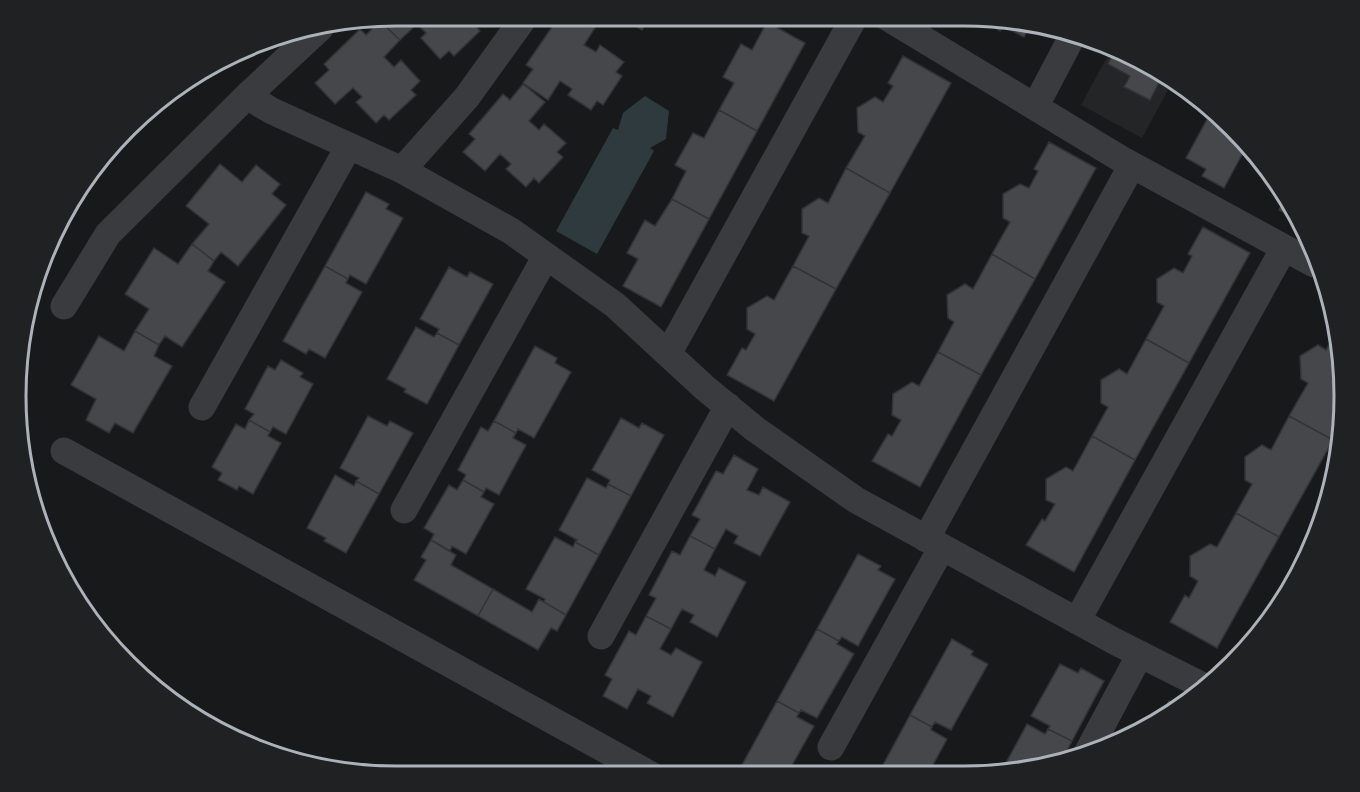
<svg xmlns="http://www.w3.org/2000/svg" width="1360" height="792" viewBox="0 0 1360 792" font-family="Ubuntu,sans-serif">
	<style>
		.built { fill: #242527 }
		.water { fill: #2e3a3e }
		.building { fill: #45474a; stroke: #323336; stroke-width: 1.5 }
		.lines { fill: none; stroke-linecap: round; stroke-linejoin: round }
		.minor { stroke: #393b3f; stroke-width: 27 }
		.rim { fill: none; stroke: #abb2ba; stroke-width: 3 }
	</style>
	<rect width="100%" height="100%" fill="#18191a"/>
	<!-- built -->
	<path class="built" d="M1112,48L1174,79L1142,138L1081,105Z"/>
	<!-- water -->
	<path class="water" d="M645,96L669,111L666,139L650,148L654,151L597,254L556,231L613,128L618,130L623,113Z"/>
	<!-- building -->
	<path class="building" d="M396,15H483L485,17L476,26L480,31L454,56L449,51L440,59L421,38L426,33L417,24L400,40L380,21L384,17Z
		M570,15H585L598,23L584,45L596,52L600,45L624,62L616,72L622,76L603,105L597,101L591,110L568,95L572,89L560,81L548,100L523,83L533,69L526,65L556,21L563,26Z
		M659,15L654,23L648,19L642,30L619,16Z
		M976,16H989L1031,24L1024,37L1003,26L1000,31Z
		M380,21L400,40L384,57L394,67L401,60L420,81L411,90L416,95L389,120L384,115L376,123L356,102L362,97L353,88L335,104L315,83L329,70L324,64L360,29L366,35Z
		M767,22L805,43L757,131L719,110L734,83L723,77L741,44L752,50Z
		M1115,49L1164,73L1150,100L1124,87L1130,76L1108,64Z
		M903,56L951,83L890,193L846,168L865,136L858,132L857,108L875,97L883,102L893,86L888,83Z
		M523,84L545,102L529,121L539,130L544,124L566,143L557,152L563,157L539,183L534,178L526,187L506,169L511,164L500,154L485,171L463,152L475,139L469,134L503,94L510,100Z
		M719,110L757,131L709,219L672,199L686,171L675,165L693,133L704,138Z
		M1210,114L1245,149L1224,188L1202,176L1206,169L1186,158Z
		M1049,142L1096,168L1035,279L992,254L1010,222L1003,218V194L1020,184L1029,188L1038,171L1034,169Z
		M220,164L242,182L256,165L280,184L272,194L286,205L238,266L221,252L214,261L192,244L209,224L186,206Z
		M846,168L890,193L836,289L793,266L809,236L802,233V209L819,198L828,203Z
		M366,192L389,204L386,209L403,218L366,284L350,275L348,279L325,266Z
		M1286,197L1295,218L1279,210Z
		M672,199L709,219L661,307L623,286L638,259L627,253L645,220L655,226Z
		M1203,227L1250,253L1189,363L1146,339L1164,306L1157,302V279L1174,268L1183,273L1192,256L1188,254Z
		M192,244L214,261L208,271L225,282L182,347L165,336L159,345L135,331L149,309L125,294L154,248L178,264Z
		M992,254L1035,279L981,375L938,352L954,322L948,318L947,295L965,284L973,289Z
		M325,266L348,279L346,283L362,292L325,358L309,349L306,354L283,341Z
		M793,266L836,289L774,401L727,375L742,348L746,350L755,334L747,329V308L767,296L774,300Z
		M449,267L467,277L470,272L493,284L459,345L437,333L439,329L420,319Z
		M1337,321L1338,431L1333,440L1289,416L1308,383L1301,379L1300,356L1318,345L1326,350L1335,333L1332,331Z
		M416,327L434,337L437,333L459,345L427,404L404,392L406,389L387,379Z
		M135,331L159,345L154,356L172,366L133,433L115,423L109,433L86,420L96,399L71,385L99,336L124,351Z
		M1146,339L1189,363L1135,460L1092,436L1108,407L1101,403V380L1119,369L1127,374Z
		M535,346L557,358L555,363L571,372L534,438L518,429L516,433L494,421Z
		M938,352L981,375L920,487L872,461L888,434L892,436L901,420L892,415L893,394L912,382L919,386Z
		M281,360L303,373L300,377L313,384L286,434L273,427L270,432L249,420L254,414L245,409L268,366L275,370Z
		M368,416L387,426L390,421L413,433L379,494L356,481L359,478L340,468Z
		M1289,416L1333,440L1279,537L1236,513L1252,484L1245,480V457L1262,445L1271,450Z
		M621,418L639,428L642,423L664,435L631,496L608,484L610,480L592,470Z
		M249,420L270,432L268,436L281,443L253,494L239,486L237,490L218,480L222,473L212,467L236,424L245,429Z
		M494,421L516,433L513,438L526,445L499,495L486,488L484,492L463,480L466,475L458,470L481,427L488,431Z
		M1092,436L1135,460L1074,572L1026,545L1042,519L1045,521L1055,504L1046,500V479L1066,467L1073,471Z
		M734,455L758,469L747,490L759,495L763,487L790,502L760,556L734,543L738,536L726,529L715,549L690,536L700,519L692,515L716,471L723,474Z
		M335,475L354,486L356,481L379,494L346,553L324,541L326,538L307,528Z
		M587,478L606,488L608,484L631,496L599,555L575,542L577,540L559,530Z
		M463,480L484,492L481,497L494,504L466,554L452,546L450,551L431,540L434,534L424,528L449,485L457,490Z
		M1236,513L1279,537L1217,648L1170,622L1185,595L1189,598L1198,581L1190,576V556L1210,544L1217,547Z
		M690,536L715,549L704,570L715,576L719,568L746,582L717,637L690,622L694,615L682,609L671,629L646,616L656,598L649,595L672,551L680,555Z
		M555,537L573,547L575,542L599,555L566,615L544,602L545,599L526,589Z
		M431,540L456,555L451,565L493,589L478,616L414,580L426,560L421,557Z
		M858,554L881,566L878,570L895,579L858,646L842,637L839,641L817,629Z
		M493,589L532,612L539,599L566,615L557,631L551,628L538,650L478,616Z
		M646,616L671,629L660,649L671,655L676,648L702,662L673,717L647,703L651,696L638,689L627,709L603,696L612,679L605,675L629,631L636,635Z
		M817,629L839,641L837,644L854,654L817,718L801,710L799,713L777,701Z
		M952,639L973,651L971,655L988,664L951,730L935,722L932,727L910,715Z
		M1060,664L1078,673L1081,668L1104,681L1072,741L1048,729L1050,726L1031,716Z
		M777,701L799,713L797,717L814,726L786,776H741L737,774Z
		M1169,701L1179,707L1156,725Z
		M910,715L932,727L931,730L947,739L927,776H877Z
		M1027,724L1045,734L1048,729L1072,741L1061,762L1000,774Z"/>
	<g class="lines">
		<!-- minor -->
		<path class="minor" d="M885,16L1121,159L1314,264
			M247,96L272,111L402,170L511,231L615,305L705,388L755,429L856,500L1114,641L1205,687
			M1035,107L1074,33
			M402,170L467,97L526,15
			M64,306L108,234L247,96L320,28
			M668,354L855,16
			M202,407L349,146
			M64,451L653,776
			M404,510L546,256
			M926,539L1132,165
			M1077,621L1284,248
			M601,636L728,406
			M831,747L942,547
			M1085,757L1140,654"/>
	</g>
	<!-- crop -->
	<path d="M0 0H1360V792H0ZM396 26H964A370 370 0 0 1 1334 396V396A370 370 0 0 1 964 766H396A370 370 0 0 1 26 396V396A370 370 0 0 1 396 26Z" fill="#1f2122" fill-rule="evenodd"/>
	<path class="rim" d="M396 26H964A370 370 0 0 1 1334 396V396A370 370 0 0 1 964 766H396A370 370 0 0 1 26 396V396A370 370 0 0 1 396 26Z"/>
</svg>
